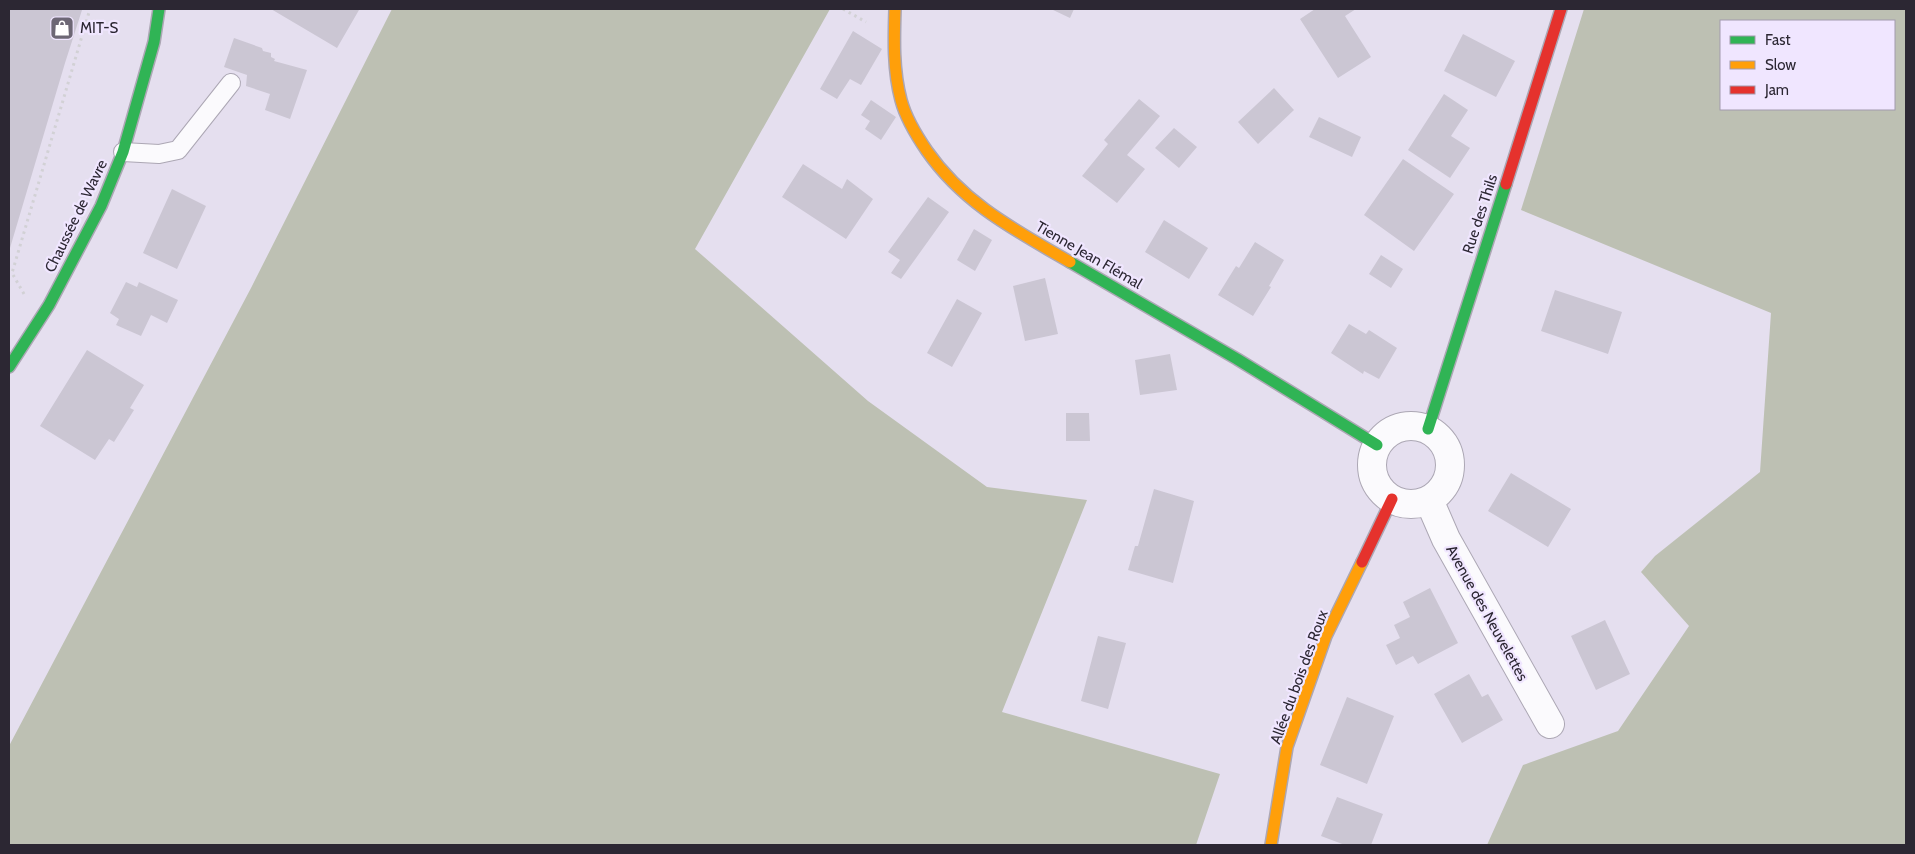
<svg xmlns="http://www.w3.org/2000/svg" width="1915" height="854" viewBox="0 0 1915 854" font-family="Cabin,sans-serif">
	<style>
		.forest { fill: #bdc0b3; fill-rule: evenodd }
		.building { fill: #cbc6d3 }
		.lines { fill: none; stroke-linecap: round; stroke-linejoin: round }
		.lane-casing { stroke: #aca7b4; stroke-width: 20 }
		.street-casing { stroke: #aca7b4; stroke-width: 30 }
		.fast-casing { stroke: #aca7b4; stroke-width: 14 }
		.slow-casing { stroke: #aca7b4; stroke-width: 14 }
		.jam-casing { stroke: #aca7b4; stroke-width: 14 }
		.path { stroke: #d2d1d5; stroke-width: 3; stroke-dasharray: 2.5 4; stroke-linecap: butt }
		.lane { stroke: #fbfafd; stroke-width: 18 }
		.street { stroke: #fbfafd; stroke-width: 28 }
		.fast { stroke: #30b455; stroke-width: 11 }
		.slow { stroke: #ff9f0a; stroke-width: 11 }
		.jam { stroke: #e5322d; stroke-width: 11 }
		.labels { text-anchor: middle; stroke-width: 4.5; stroke-linejoin: round; paint-order: stroke }
		.poi-label { font-size: 15px; fill: #2c2733; stroke: #f0e6ff; text-anchor: start }
		.street-label { font-size: 15px; fill: #2c2733; stroke: #f0e6ff }
	</style>
	<rect width="100%" height="100%" fill="#e5dfef"/>
	<!-- forest -->
	<path class="forest" d="M392,9H830L695,249L868,401L987,487L1087,500L1002,712L1220,774L1196,845H9V746L251,288Z
		M1584,9H1906V845H1487L1523,765L1618,731L1689,626L1641,572L1655,556L1760,472L1771,313L1521,210ZM1721,21H1894V109H1721Z"/>
	<!-- building -->
	<path class="building" d="M9,9H77L82,10L65,63L10,248H9Z
		M271,9H357L359,10L337,48Z
		M1051,9H1074L1070,18Z
		M1315,9H1356L1345,16L1371,57L1338,78L1300,19Z
		M853,31L882,49L861,85L850,79L837,99L820,89Z
		M1463,34L1515,61L1496,97L1444,71Z
		M234,38L262,48L263,51L271,53V57L275,59L274,61L307,70L290,119L265,110L270,94L246,86L247,75L224,67Z
		M1274,88L1294,110L1258,144L1238,122Z
		M1444,94L1468,110L1451,136L1470,148L1450,178L1408,150Z
		M1139,99L1160,116L1127,155L1145,169L1117,203L1082,176L1108,144L1104,140Z
		M871,100L896,117L881,140L865,129L870,121L861,115Z
		M1319,117L1361,137L1352,157L1309,137Z
		M1174,128L1197,147L1179,168L1155,148Z
		M1403,159L1454,194L1414,251L1364,215Z
		M803,164L842,189L847,179L873,199L846,239L782,197Z
		M172,189L206,206L177,269L143,253Z
		M928,197L949,212L901,279L891,273L900,260L888,252Z
		M1164,220L1208,248L1189,279L1145,252Z
		M974,229L992,240L975,271L957,260Z
		M1255,242L1284,260L1269,286L1271,287L1253,316L1218,295L1236,266L1239,268Z
		M1381,255L1403,269L1391,288L1369,274Z
		M1045,278L1058,334L1025,341L1013,286Z
		M126,282L137,287L139,282L178,300L167,323L151,315L141,336L116,325L119,319L110,313Z
		M1555,290L1622,312L1608,354L1541,331Z
		M957,299L982,313L952,367L927,353Z
		M1349,324L1366,334L1369,330L1397,348L1379,379L1364,371L1363,374L1331,353Z
		M87,350L144,385L130,408L134,410L114,442L109,439L95,460L40,426Z
		M1170,354L1177,390L1140,395L1135,360Z
		M1066,413H1089L1090,441H1066Z
		M1511,473L1571,509L1548,547L1488,511Z
		M1154,489L1194,501L1173,583L1128,570L1135,546H1138Z
		M1430,588L1458,643L1418,664L1413,656L1396,665L1386,645L1400,638L1394,625L1410,617L1403,602Z
		M1605,620L1630,674L1596,690L1571,636Z
		M1098,636L1126,643L1108,709L1081,701Z
		M1469,674L1482,697L1488,694L1503,720L1462,743L1434,694Z
		M1347,697L1394,716L1367,784L1320,765Z
		M1337,797L1383,814L1371,845H1345L1321,836Z"/>
	<g class="lines">
		<!-- lane casing -->
		<g class="lane-casing">
			<path id="lane" d="M123,152L159,154L178,150L231,83"/>
		</g>
		<!-- street casing -->
		<g class="street-casing">
			<path id="street" d="M1372 465a39 39 0 1 1 78 0a39 39 0 1 1-78 0Z
				M1429,500L1446,539L1550,724"/>
		</g>
		<!-- fast casing -->
		<g class="fast-casing">
			<path id="fast" d="M1070,262L1237,359L1377,445
				M9,367L49,305L101,206L123,152L154,42L159,9
				M1428,429L1506,184"/>
		</g>
		<!-- slow casing -->
		<g class="slow-casing">
			<path id="slow" d="M895,9C894,39 893,70 901,100C906,119 916,135 927,151C964,204 1015,230 1070,262
				M1271,845L1287,747L1326,636L1362,562"/>
		</g>
		<!-- jam casing -->
		<g class="jam-casing">
			<path id="jam" d="M1506,184L1561,9
				M1362,562L1392,499"/>
		</g>
		<!-- path -->
		<path class="path" d="M843,9L866,22
			M24,294L12,273L90,9"/>
		<!-- lane -->
		<use href="#lane" class="lane"/>
		<!-- street -->
		<use href="#street" class="street"/>
		<!-- fast -->
		<use href="#fast" class="fast"/>
		<!-- slow -->
		<use href="#slow" class="slow"/>
		<!-- jam -->
		<use href="#jam" class="jam"/>
	</g>
	<!-- icons -->
	<defs>
		<g id="shop-square" transform="scale(1.25)"><rect x="-9" y="-9" width="18" height="18" rx="4" fill="#6d6775" stroke="#f0e6ff"/><path d="M-5-2.5h2.3a2.7 3.5 0 0 1 5.4 0H5L5.5 6h-11ZM-1.5-2.5h3a1.5 2.3 0 0 0-3 0Z" fill="#fff"/></g>
	</defs>
	<g fill-rule="evenodd">
		<use href="#shop-square" x="62" y="28"/>
	</g>
	<g class="labels">
		<!-- poi labels -->
		<g class="poi-label">
			<text x="80" y="33">MIT-S</text>
		</g>
		<!-- street labels -->
		<g class="street-label">
			<text transform="translate(1480 214) rotate(-72)" y="5">Rue des Thils</text>
			<text transform="translate(76 216) rotate(-64)" y="5">Chaussée de Wavre</text>
			<text transform="translate(1089 255) rotate(30)" y="5">Tienne Jean Flémal</text>
			<text transform="translate(1487 613) rotate(61)" y="5">Avenue des Neuvelettes</text>
			<text transform="translate(1299 677) rotate(-70)" y="5">Allée du bois des Roux</text>
		</g>
	</g>
	<!-- border -->
	<rect width="1915" height="854" fill="none" stroke="#2c2733" stroke-width="20"/>
	<!-- legend -->
	<rect x="1720" y="20" width="175" height="90" fill="#f0e6ff" stroke="#a29aad"/>
	<rect x="1730" y="36" width="25" height="8" fill="#30b455" stroke="#a29aad"/>
	<text x="1765" y="45" font-size="15" fill="#2c2733">Fast</text>
	<rect x="1730" y="61" width="25" height="8" fill="#ff9f0a" stroke="#a29aad"/>
	<text x="1765" y="70" font-size="15" fill="#2c2733">Slow</text>
	<rect x="1730" y="86" width="25" height="8" fill="#e5322d" stroke="#a29aad"/>
	<text x="1765" y="95" font-size="15" fill="#2c2733">Jam</text>
</svg>
